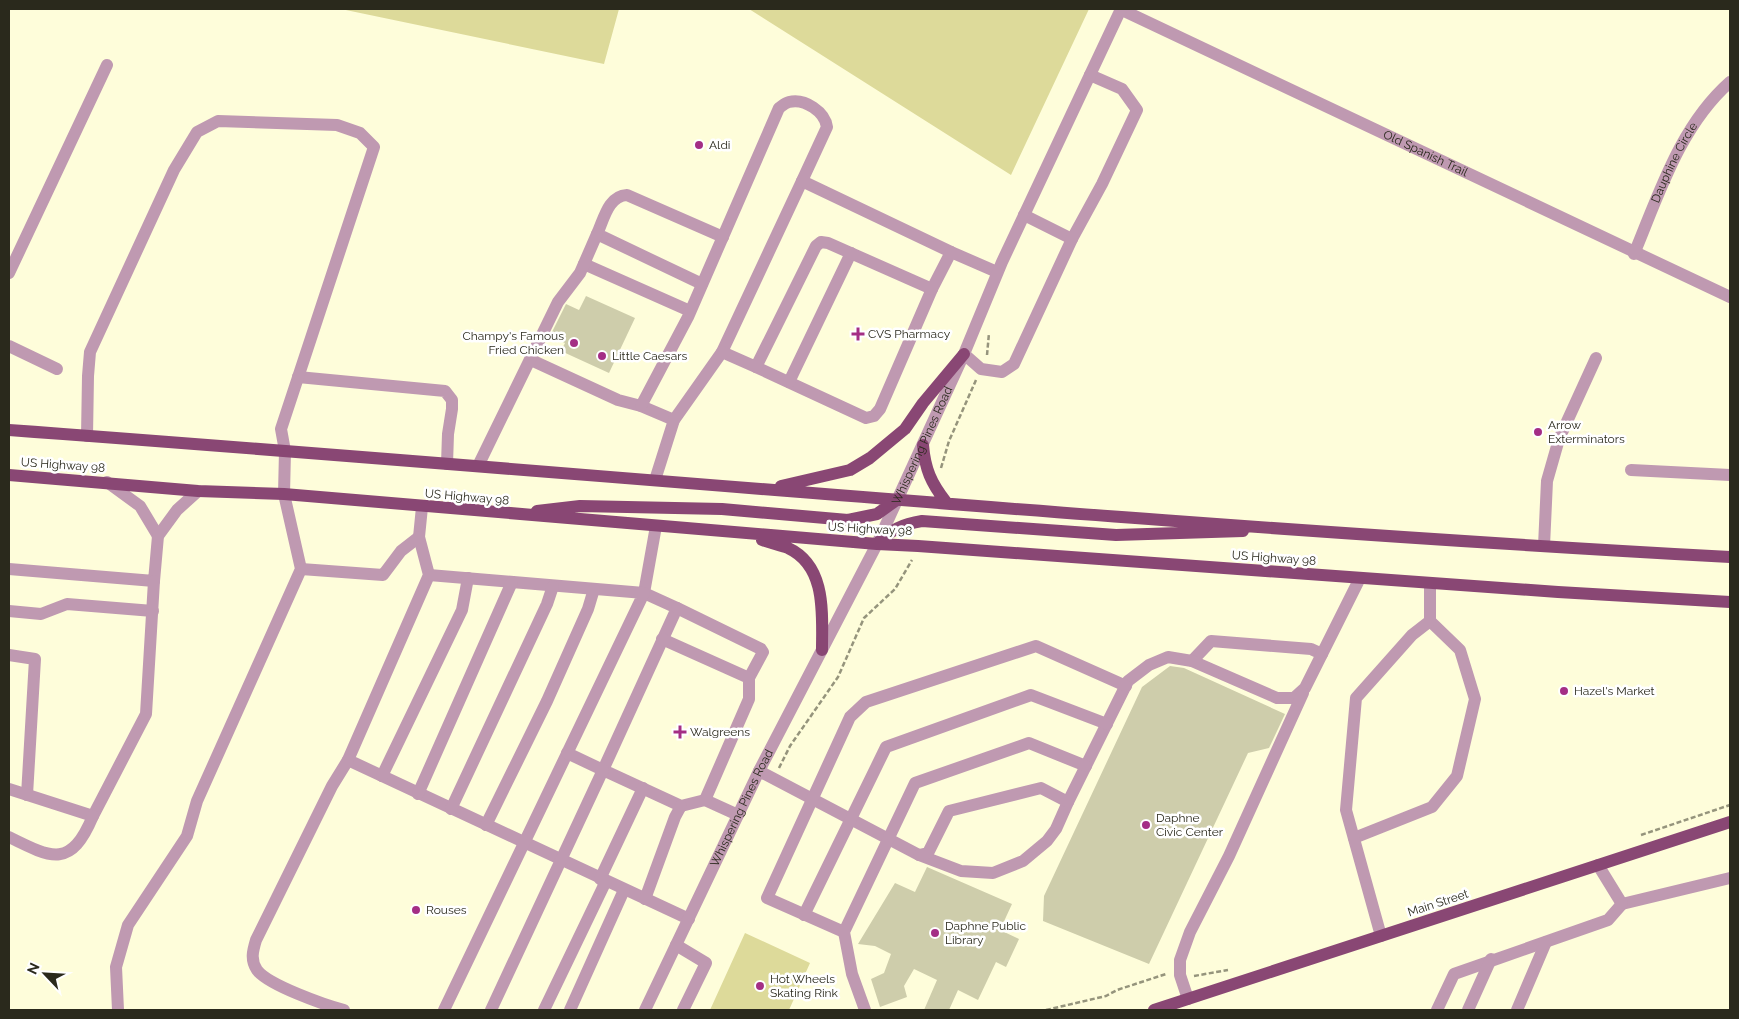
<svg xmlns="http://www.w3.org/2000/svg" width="1739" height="1019" viewBox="0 0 1739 1019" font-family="Raleway,sans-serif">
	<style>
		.green { fill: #ddda9a }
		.building { fill: #cecdab }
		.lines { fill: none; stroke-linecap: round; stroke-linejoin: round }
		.path { stroke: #95947c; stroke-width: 2.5; stroke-dasharray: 5 2.5; stroke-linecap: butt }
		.minor { stroke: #bf99b1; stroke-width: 12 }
		.major { stroke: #894774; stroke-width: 12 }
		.poi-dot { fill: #a42e85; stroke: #fff; stroke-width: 2 }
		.labels { text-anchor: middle; stroke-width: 5; stroke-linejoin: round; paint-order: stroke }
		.poi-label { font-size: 12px; fill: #2a291c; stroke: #fff; text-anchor: start }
		.street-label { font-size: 12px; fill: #2a291c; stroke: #fff }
	</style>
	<rect width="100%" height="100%" fill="#fefdda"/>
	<!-- green -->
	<path class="green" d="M341,9H619L604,64Z
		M749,9H1089L1011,175Z
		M745,933L810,963L789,1010H710Z"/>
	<!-- building -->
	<path class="building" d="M586,296L635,318L609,373L561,351L565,343L550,336L566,304L579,310Z
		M1170,666L1184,668L1285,714L1269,748L1248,753L1149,964L1043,921L1044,896L1142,687Z
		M927,867L1012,904L1000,930L1019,939L1006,967L996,962L978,1000L958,990L949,1010H924L937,980L914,969L904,986L907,997L880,1007L871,979L884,973L891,954L875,946L858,944L895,883L915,892Z"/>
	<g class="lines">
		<!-- path -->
		<path class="path" d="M987,355L989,333
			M941,468L949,441L976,380
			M779,768L790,746L838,677L864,618L895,589L912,560
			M1641,835L1730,805
			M1194,976L1228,970
			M1046,1010L1106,996L1117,990L1166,974"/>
		<!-- minor -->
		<g class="minor">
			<path id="s1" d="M1120,9L1730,297"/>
			<path d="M1024,215L1072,239"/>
			<path id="s2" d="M1634,254C1659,194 1680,126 1730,82"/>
			<path d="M584,264L690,311"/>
			<path d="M9,273L107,65"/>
			<path d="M702,284L597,234C604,219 608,196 627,195L723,237"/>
			<path d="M9,346L57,369"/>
			<path d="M722,352L802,181"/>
			<path d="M964,354L981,369L1002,372L1014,364L1072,239L1102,184L1137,110L1122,89L1090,75"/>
			<path d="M531,360L618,400L641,406L674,420"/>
			<path d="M756,367L866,418L874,416L880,409L932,289"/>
			<path d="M298,377L445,391L452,400V409L448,434L447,464"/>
			<path d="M789,382L851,253"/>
			<path d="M641,406L688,317L779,108C782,106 785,103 789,102C805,98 825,112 827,127L802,181L951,252"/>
			<path d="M87,436L88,376L90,352L174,170L197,132L218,121L337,125L360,133L374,147L281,429L285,451L284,494L301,569L197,801L187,836L128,925L116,967L118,1010"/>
			<path d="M478,466L558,302L580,273L597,234"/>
			<path d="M1631,470L1730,475"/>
			<path d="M655,480L674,420L722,352L756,367L816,246L821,242L828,243L932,289L951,252L997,272"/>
			<path d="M107,482L140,506L158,536"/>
			<path d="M422,507L419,537L429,575L348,760L689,919"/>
			<path d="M656,526L644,593L677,608L603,770L681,806L705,800L738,815"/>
			<path d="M1544,546L1547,481L1559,439L1596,358"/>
			<path d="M9,569L154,581L158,536L177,510L198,491"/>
			<path d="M301,569L383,575L401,551L419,537"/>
			<path d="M429,575L644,593L444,1010"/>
			<path d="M677,608L761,649L763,652L749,678"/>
			<path d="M9,611L41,614L67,604L153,611"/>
			<path d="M662,639L749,678V699L705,800"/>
			<path d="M9,655L35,659L27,795"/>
			<path d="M1192,661L1211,641L1311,649L1322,654"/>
			<path d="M759,771L919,855L961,871L993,873L1023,861L1047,841L1056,829L1068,802"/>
			<path d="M382,776L462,610L468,578"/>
			<path d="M9,789L93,816L146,714L154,581"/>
			<path d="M418,794L512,582"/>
			<path d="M451,809L547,604L553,586"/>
			<path d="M486,825L547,701L588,609L594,589"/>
			<path d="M9,837C53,859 71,868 93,816"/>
			<path d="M1354,838L1432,807L1457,776L1475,699L1460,650L1430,621"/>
			<path d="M919,855L928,853L949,811L1041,788L1068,802L1128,681L1149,665L1168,657L1192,661L1277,698H1294L1305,688L1360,578"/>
			<path d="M1598,865L1622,904L1730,878"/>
			<path d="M600,879L643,788"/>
			<path d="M645,899L675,817L681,806"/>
			<path d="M804,915L886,747L1031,695L1107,724"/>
			<path d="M844,932L767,898L850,717L866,702L1036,646L1126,686"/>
			<path d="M1381,936L1346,810L1356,698L1412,635L1430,621V583"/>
			<path d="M676,945L706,963L683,1010"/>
			<path d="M1188,999L1180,975V960L1190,932L1229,856L1303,693"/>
			<path d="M344,1010C325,1005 268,985 257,970C250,960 253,950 256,940L332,786L348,760"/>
			<path d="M491,1010L603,770L567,753"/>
			<path d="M544,1010L606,881"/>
			<path d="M570,1010L624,890"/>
			<path id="s3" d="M645,1010L759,771L877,544L964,354L1002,262L1121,9"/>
			<path d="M865,1010L852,974L844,932L915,783L1029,743L1086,766"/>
			<path d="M1437,1010L1454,974L1608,920L1622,904"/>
			<path d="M1468,1010L1491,959"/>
			<path d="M1517,1010L1546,942"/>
		</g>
		<!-- major -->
		<path class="major" d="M9,430C583,472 1156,526 1730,557
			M923,445C925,469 931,483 946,502
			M9,475L198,491L284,494L877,544L918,546L1558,592L1730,602
			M781,486L850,470L870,458L905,429L923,403L964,354
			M537,511L580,506L722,509L848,520L877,514L898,499
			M762,540C770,543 780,545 788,548C827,566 822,615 822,650
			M877,544C891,530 902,524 922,521L1116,535L1243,531
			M1154,1010L1730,822"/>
	</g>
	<!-- markers -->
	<g class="poi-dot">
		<circle cx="699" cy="145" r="5"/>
		<path d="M855.5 326.5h5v5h5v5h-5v5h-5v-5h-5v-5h5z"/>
		<circle cx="574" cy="343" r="5"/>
		<circle cx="602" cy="356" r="5"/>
		<circle cx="1538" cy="432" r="5"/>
		<circle cx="1564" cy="691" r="5"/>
		<path d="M677.5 724.5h5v5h5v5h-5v5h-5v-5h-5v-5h5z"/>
		<circle cx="1146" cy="825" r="5"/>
		<circle cx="416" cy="910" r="5"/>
		<circle cx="935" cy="933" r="5"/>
		<circle cx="760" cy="986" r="5"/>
	</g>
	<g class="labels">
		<!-- poi labels -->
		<g class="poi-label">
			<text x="709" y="149">Aldi</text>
			<text x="868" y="338">CVS Pharmacy</text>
			<text x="564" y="340" text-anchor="end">Champy's Famous<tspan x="564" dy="14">Fried Chicken</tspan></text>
			<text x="612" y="360">Little Caesars</text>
			<text x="1548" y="429">Arrow<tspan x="1548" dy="14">Exterminators</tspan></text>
			<text x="1574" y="695">Hazel's Market</text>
			<text x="690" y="736">Walgreens</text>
			<text x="1156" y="822">Daphne<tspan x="1156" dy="14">Civic Center</tspan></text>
			<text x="426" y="914">Rouses</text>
			<text x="945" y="930">Daphne Public<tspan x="945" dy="14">Library</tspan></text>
			<text x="770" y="983">Hot Wheels<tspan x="770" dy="14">Skating Rink</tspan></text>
		</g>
		<!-- street labels -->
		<g class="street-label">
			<text dy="4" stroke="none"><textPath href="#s1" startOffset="338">Old Spanish Trail</textPath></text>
			<text dy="4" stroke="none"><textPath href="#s2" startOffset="100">Dauphine Circle</textPath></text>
			<text dy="4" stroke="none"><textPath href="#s3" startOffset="629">Whispering Pines Road</textPath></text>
			<text transform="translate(63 465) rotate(4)" y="4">US Highway 98</text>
			<text transform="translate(467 497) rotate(5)" y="4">US Highway 98</text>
			<text transform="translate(870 529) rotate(3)" y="4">US Highway 98</text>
			<text transform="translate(1274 558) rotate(4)" y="4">US Highway 98</text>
			<text dy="4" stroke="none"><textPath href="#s3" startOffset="224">Whispering Pines Road</textPath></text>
			<text transform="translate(1438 903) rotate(-18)" y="4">Main Street</text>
		</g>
	</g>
	<!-- border -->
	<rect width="1739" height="1019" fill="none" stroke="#2a291c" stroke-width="20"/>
	<!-- north arrow -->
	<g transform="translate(45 974) rotate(295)" stroke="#ffffff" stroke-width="4" paint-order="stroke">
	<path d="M0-4L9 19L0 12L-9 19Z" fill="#2a291c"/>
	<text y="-8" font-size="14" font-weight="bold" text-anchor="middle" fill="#2a291c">N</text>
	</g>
</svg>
